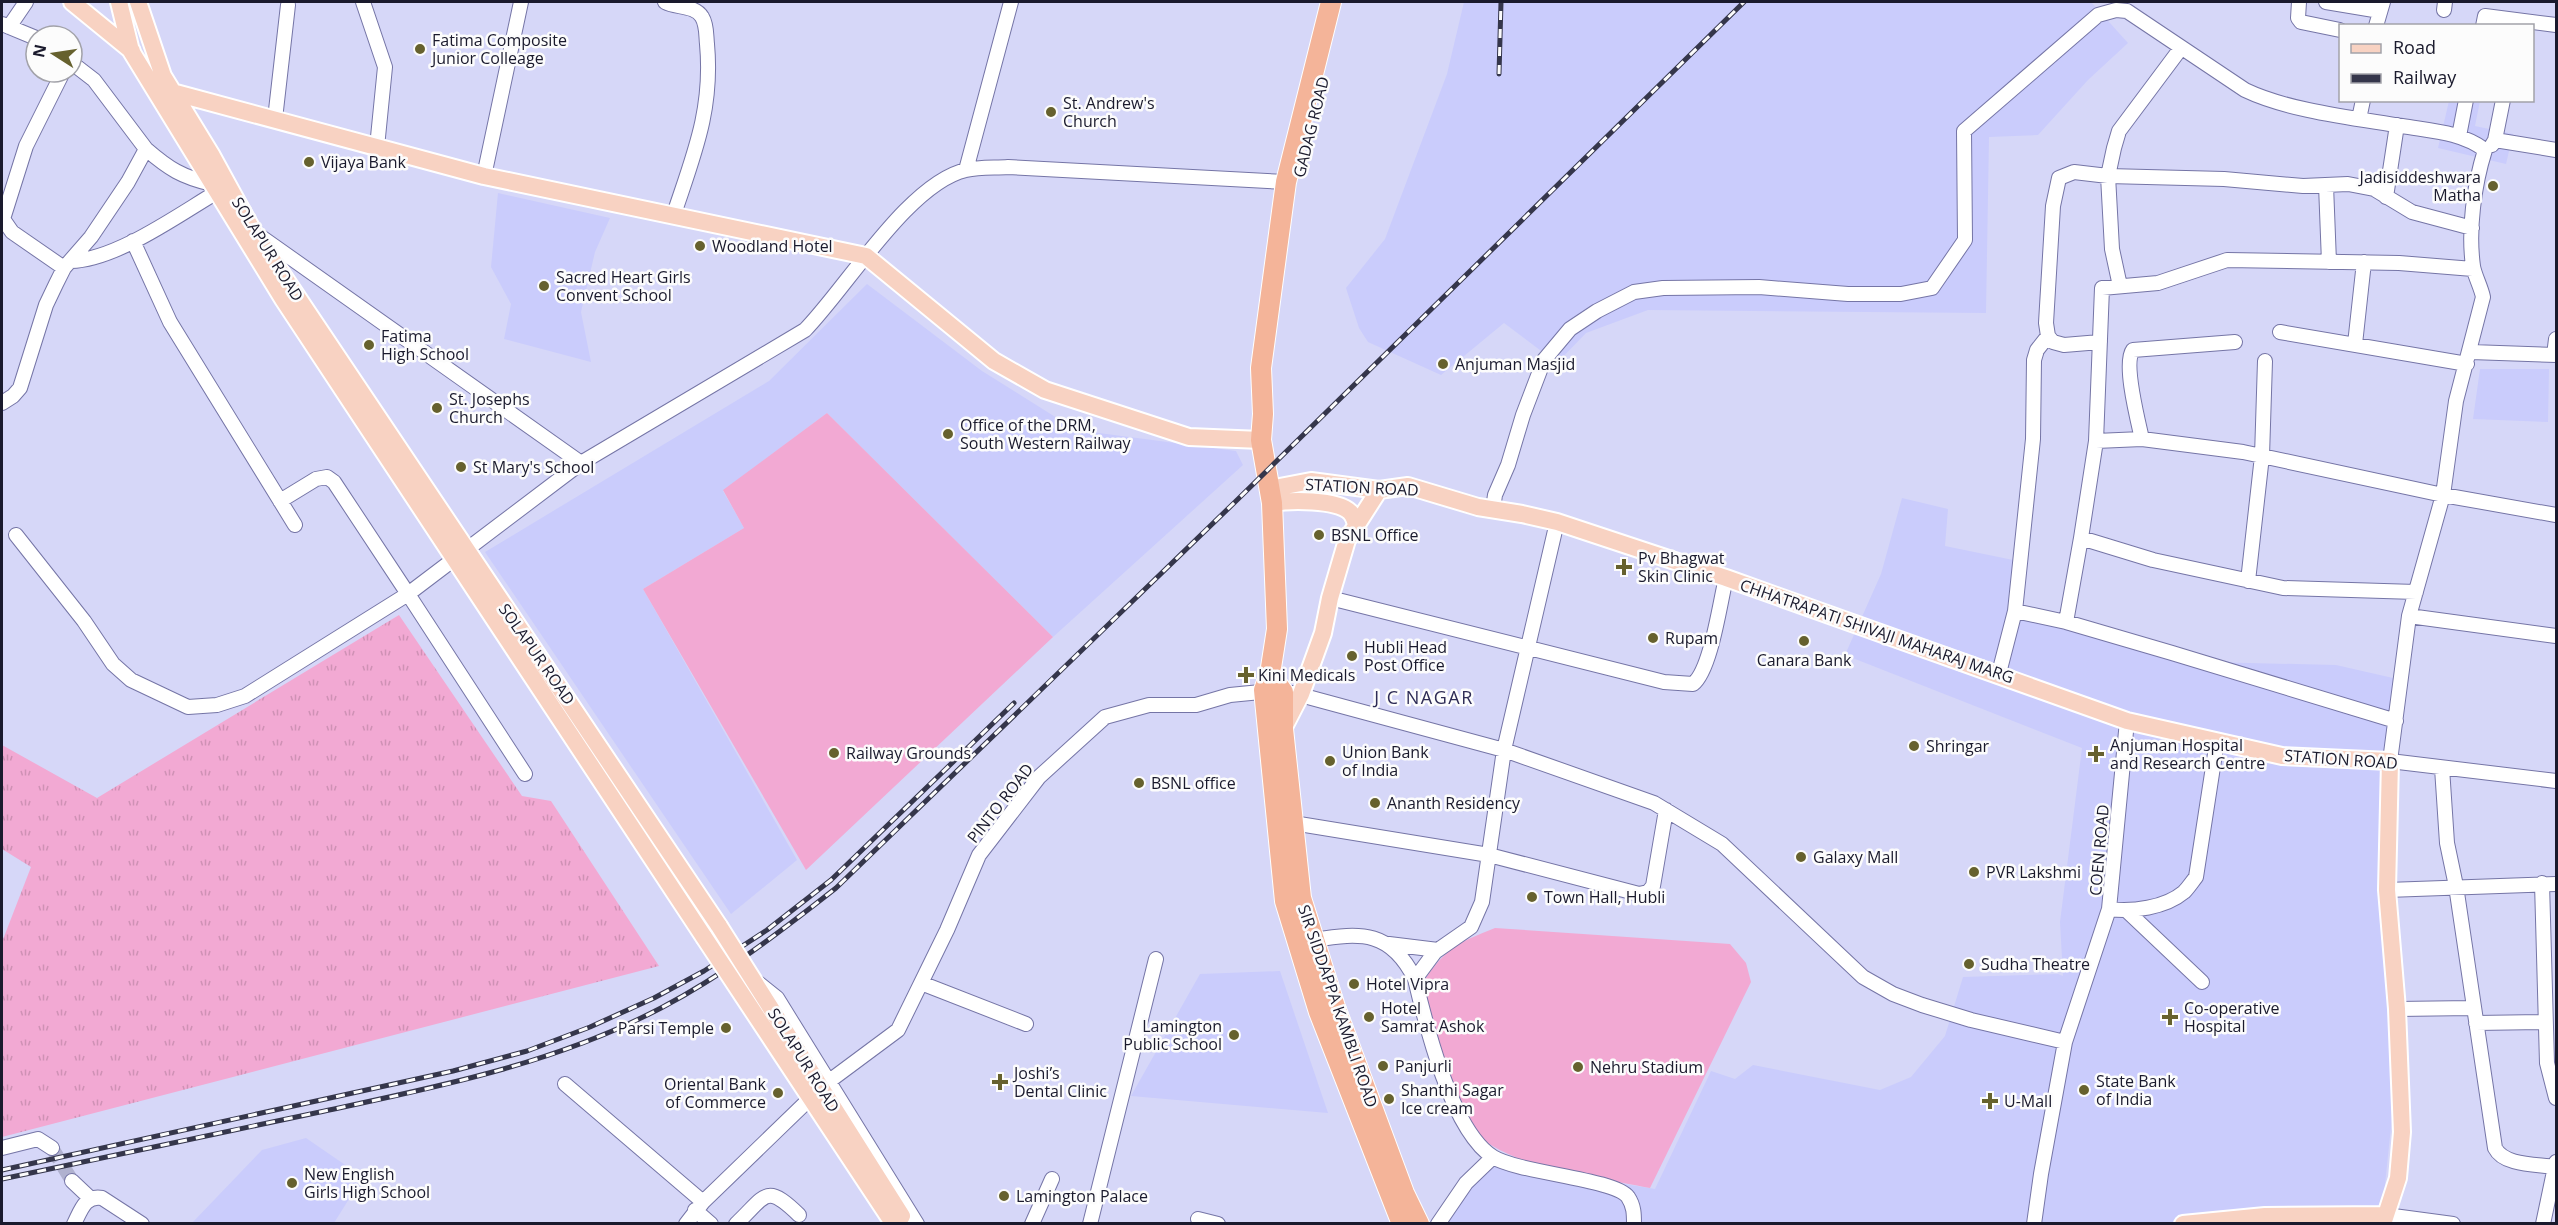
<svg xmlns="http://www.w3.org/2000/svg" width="2558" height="1225" viewBox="0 0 2558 1225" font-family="'Open Sans',sans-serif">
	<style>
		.built { fill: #caccfc }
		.grass { fill: url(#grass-tufts) }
		.pitch { fill: #f2a9d3 }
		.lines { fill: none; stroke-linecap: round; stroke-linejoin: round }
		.minor-tunnel { stroke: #b0b1cf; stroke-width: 14; stroke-dasharray: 14 7; stroke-linecap: butt }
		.minor-casing { stroke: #7575a6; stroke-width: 16 }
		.major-casing { stroke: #fff; stroke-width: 20 }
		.highway-casing { stroke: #fff; stroke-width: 22 }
		.minor { stroke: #fff; stroke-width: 14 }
		.major { stroke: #f8d2c2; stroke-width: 16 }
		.highway { stroke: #f4b499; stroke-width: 20 }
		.rail-casing { stroke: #35364b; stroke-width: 5 }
		.rail { stroke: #fcfcfc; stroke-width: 3; stroke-dasharray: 9; stroke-linecap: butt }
		.major-bridge-casing { stroke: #fff; stroke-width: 20; stroke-linecap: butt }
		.major-bridge { stroke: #f8d2c2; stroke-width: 16 }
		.poi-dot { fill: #66612e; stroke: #fcfcfc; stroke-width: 2 }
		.labels { text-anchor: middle; stroke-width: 5; stroke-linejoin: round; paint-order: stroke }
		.poi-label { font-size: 16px; fill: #1a1a2d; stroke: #fcfcfc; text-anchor: start }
		.street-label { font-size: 16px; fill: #1a1a2d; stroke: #fcfcfc }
		.neighbourhood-label { font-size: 18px; letter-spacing: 1.5px; fill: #2e2c56; stroke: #fcfcfc }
	</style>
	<defs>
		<pattern id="grass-tufts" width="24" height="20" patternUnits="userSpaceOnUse" patternTransform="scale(1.5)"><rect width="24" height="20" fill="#f2a9d3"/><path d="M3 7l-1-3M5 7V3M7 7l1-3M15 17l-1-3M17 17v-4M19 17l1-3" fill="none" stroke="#cf91b5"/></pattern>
	</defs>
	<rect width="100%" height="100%" fill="#d6d7f8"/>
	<!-- built -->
	<path class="built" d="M1464,2H2091L2128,43L2088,80L2038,135L1989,137L1986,313L1648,310L1586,333L1557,363L1504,323L1441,375L1368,342L1359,328L1346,288L1385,239L1447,74Z
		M2449,101H2480L2475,126L2513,134L2506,164L2438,148Z
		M498,193L610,218L595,252L581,312L591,362L504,339L511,304L491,267Z
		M867,284L982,371L1076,430L1236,451L1243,465L1053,637L827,413L723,491L744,528L643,589L797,860L731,914L485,552L769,381Z
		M2480,369H2549L2548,422L2473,419Z
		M1902,498L1948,509L1945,546L2018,561L2006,618L2112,635L2207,662L2336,665L2393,678L2383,774L2392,1117L2381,1223L1440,1224L1468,1187L1504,1158L1588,1178L1655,1189L1711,1071L1735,1079L1753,1065L1880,1090L1911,1077L1945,1036L1963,977L2058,974L2063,976L2060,922L2082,748L1845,655L1881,574Z
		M1280,971L1328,1113L1131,1096L1200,974Z
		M306,1138L354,1171V1191L334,1223H192L262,1150Z"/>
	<!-- grass -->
	<path class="grass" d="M399,615L522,796L551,801L659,966L2,1137V942L31,867L2,849V745L97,798Z"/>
	<!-- pitch -->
	<path class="pitch" d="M827,413L1053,637L806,870L643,589L744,528L723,490Z
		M1495,928L1730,944L1746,963L1751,982L1650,1188C1593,1176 1504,1170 1465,1123L1426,1010L1423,982C1446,948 1457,943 1495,928Z"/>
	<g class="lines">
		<!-- minor-tunnel -->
		<path class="minor-tunnel" d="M52,1148L72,1181"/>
		<!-- minor casing -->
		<g class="minor-casing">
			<path id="minor" d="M363,2L385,67L377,147
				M665,2C676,8 695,5 702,17C707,25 706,35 707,44C713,109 694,154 674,214
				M2299,2L2298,18L2301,22L2340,30
				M2326,2L2380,11
				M2444,10L2445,2
				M2,24L36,38
				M2376,26L2383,2
				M2483,26L2485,16L2556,25
				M9,27L26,2
				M72,63L94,80L146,149
				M63,72L26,146L3,219L12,232L64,268
				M275,119L288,5
				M2359,119L2363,100
				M2459,136L2466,100
				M2495,140L2556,150
				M2492,145L2495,140L2503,100
				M966,170L1011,2
				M484,176L521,2
				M2326,185L2329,262
				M2386,197L2397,125
				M257,234L581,463
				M133,241L170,322L295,525
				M71,261C116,260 178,215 217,192
				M2120,286L2112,249L2108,176L2114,148L2119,131L2181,48
				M2280,332L2467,364
				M2100,342L2064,345L2053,342L2048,336L2046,323L2053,206L2059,178L2074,172L2108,176L2224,179L2303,186L2348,184L2374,189L2412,212L2472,228
				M2355,344L2364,262
				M2471,352L2556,355
				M2554,355L2556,339
				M2,403L13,396L20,388L46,305L56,284L64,268L91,237L128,182L146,149C169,169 182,177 212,184
				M2142,439C2138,421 2123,363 2133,350L2235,342
				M2096,441L2142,439L2243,452L2443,495L2556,515
				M280,501L316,479L327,477L334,482L408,594L581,463L805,330C847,287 909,183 966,170C979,167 995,168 1008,167L1286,182
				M1493,509L1495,495L1508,465L1523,415L1544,360L1570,329L1597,311L1634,292L1663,288L1759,287L1848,294H1901L1932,288L1965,240L1964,131L2098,15L2116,10L2127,11L2245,90C2289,111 2354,118 2402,126C2431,131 2461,132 2485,150C2474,185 2468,230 2473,266C2474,274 2481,287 2483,297L2456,401L2443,495L2409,616L2390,761L2556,781
				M1557,522L1504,750L1482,902L1471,927L1435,952L1415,979C1426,1026 1452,1131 1493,1157C1519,1173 1615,1179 1628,1197C1634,1206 1634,1214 1634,1224
				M16,535L84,621L113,664L131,680L188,707L217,705L245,696L408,594L525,774
				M2248,581L2262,456L2265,361
				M2416,592L2283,588L2153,560L2081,538L2096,441L2102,288L2158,283L2227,260L2399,263L2473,269
				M1330,598L1664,682L1693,684C1711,670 1720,602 1726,578
				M2015,611L2066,622L2172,653L2396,721
				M2409,616L2556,636
				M2066,622L2081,538
				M1999,673L2015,611L2033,439L2034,360L2037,350L2048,336
				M1293,693L1504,750L1654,803L1722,844L1863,977L1893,994L1922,1005L1971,1020L2065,1042
				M2442,768L2447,843L2456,886L2495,1148C2504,1166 2537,1164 2555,1167
				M1293,823L1489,855L1639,894L1648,892L1653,886L1666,810
				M2542,883L2547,1063L2556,1098
				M2387,890L2556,884
				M2109,909C2132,912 2165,908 2184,892C2188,888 2192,882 2196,877L2217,741
				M2127,911L2202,982
				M1314,940C1362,932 1391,931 1415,979
				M1389,944L1438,950
				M757,982L777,998L917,1224
				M921,983L1026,1024
				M2397,1009L2472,1008
				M2476,1023L2545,1022
				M565,1084L703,1202
				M2,1148L38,1139L52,1148
				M72,1181L90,1198
				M695,1210L711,1224
				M2386,1215L2453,1224
				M1198,1219L1218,1224
				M74,1224C81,1210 85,1195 102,1198L142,1224
				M686,1224L703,1202L824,1085L898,1030L947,930L979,855L1039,777L1105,717L1149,705H1196L1230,695L1271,691
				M736,1224C766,1196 765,1182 799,1215
				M1032,1224L1052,1179
				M1090,1224L1156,959
				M1438,1224L1466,1183L1493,1157
				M2034,1224L2041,1174L2065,1042L2109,909L2127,721
				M2543,1224L2556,1162"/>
		</g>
		<!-- major casing -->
		<g class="major-casing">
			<path id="major" d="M72,2L132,51
				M119,2L131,51L283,299L704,937
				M138,2L163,76L212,156L253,231L719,926
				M157,90L172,92L484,176L866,256L994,361L1045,390L1189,437L1261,440
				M1270,489L1311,481L1379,490L1408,486L1478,507L1522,514L1557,522L1726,578L2127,721L2282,756L2390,761L2387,890L2397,1009L2402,1132L2398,1178L2383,1224
				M1272,503C1290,500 1336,499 1350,512C1354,516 1355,520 1356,525
				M1283,729L1301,694L1323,633L1330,598L1347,540L1379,490
				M2183,1224L2265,1216L2386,1215"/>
		</g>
		<!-- highway casing -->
		<g class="highway-casing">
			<path id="highway" d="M1331,2L1286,182L1261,368L1263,414L1261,440L1272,503L1277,629L1270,674L1264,690L1285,901L1319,1012L1402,1224
				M1270,674L1283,692V729L1301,898L1335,1007L1404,1193L1419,1224"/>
		</g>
		<!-- minor -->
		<use href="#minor" class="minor"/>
		<!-- major -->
		<use href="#major" class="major"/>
		<!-- highway -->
		<use href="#highway" class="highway"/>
		<!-- rail casing -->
		<g class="rail-casing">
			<path id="rail" d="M1499,74L1501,2
				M2,1170L453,1071L527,1051L590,1027L654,998L704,971L767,930L831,880L1014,703
				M2,1179C108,1157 214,1134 320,1112C437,1087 554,1064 661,1008C724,975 780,932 836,888L1235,502L1744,2"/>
		</g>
		<!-- rail -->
		<use href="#rail" class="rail"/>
		<!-- major-bridge casing -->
		<g class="major-bridge-casing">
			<path id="major-bridge" d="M719,926L902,1216
				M704,937L893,1223"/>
		</g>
		<!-- major-bridge -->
		<use href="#major-bridge" class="major-bridge"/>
	</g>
	<!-- markers -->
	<g class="poi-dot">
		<circle cx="420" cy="49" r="6"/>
		<circle cx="1051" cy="112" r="6"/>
		<circle cx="309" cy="162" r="6"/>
		<circle cx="2493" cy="186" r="6"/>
		<circle cx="700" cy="246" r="6"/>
		<circle cx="544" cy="286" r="6"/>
		<circle cx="369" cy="345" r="6"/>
		<circle cx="1443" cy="364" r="6"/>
		<circle cx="437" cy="408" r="6"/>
		<circle cx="948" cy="434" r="6"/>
		<circle cx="461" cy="467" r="6"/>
		<circle cx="1319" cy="535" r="6"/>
		<path d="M1621 558h6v6h6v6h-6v6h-6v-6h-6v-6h6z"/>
		<circle cx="1653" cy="638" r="6"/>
		<circle cx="1804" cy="641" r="6"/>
		<circle cx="1352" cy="656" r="6"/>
		<path d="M1243 666h6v6h6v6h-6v6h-6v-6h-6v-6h6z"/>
		<circle cx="1914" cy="746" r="6"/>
		<circle cx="834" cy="753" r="6"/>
		<path d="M2093 745h6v6h6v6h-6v6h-6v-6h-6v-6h6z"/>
		<circle cx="1330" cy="761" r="6"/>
		<circle cx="1139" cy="783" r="6"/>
		<circle cx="1375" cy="803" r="6"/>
		<circle cx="1801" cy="857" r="6"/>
		<circle cx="1974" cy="872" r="6"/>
		<circle cx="1532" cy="897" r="6"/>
		<circle cx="1969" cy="964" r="6"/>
		<circle cx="1354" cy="984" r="6"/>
		<circle cx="1369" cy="1017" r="6"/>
		<path d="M2167 1008h6v6h6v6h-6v6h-6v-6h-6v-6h6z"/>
		<circle cx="726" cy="1028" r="6"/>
		<circle cx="1234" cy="1035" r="6"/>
		<circle cx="1383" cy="1066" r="6"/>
		<circle cx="1578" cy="1067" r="6"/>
		<path d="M997 1073h6v6h6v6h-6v6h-6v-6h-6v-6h6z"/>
		<circle cx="2084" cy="1090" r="6"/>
		<circle cx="778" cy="1093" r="6"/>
		<circle cx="1389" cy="1099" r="6"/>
		<path d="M1987 1092h6v6h6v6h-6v6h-6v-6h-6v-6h6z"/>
		<circle cx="292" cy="1183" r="6"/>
		<circle cx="1004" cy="1196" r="6"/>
	</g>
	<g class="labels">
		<!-- poi labels -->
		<g class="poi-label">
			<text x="432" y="46">Fatima Composite<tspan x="432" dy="18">Junior Colleage</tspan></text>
			<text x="1063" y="109">St. Andrew's<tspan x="1063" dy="18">Church</tspan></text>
			<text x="321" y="168">Vijaya Bank</text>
			<text x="2481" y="183" text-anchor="end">Jadisiddeshwara<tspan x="2481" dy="18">Matha</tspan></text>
			<text x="712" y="252">Woodland Hotel</text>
			<text x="556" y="283">Sacred Heart Girls<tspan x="556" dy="18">Convent School</tspan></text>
			<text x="381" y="342">Fatima<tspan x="381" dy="18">High School</tspan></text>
			<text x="1455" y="370">Anjuman Masjid</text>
			<text x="449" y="405">St. Josephs<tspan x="449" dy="18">Church</tspan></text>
			<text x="960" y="431">Office of the DRM,<tspan x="960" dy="18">South Western Railway</tspan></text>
			<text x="473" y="473">St Mary's School</text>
			<text x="1331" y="541">BSNL Office</text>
			<text x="1638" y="564">Pv Bhagwat<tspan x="1638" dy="18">Skin Clinic</tspan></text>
			<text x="1665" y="644">Rupam</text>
			<text x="1364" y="653">Hubli Head<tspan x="1364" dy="18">Post Office</tspan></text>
			<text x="1804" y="666" text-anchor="middle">Canara Bank</text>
			<text x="1258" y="681">Kini Medicals</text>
			<text x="2110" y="751">Anjuman Hospital<tspan x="2110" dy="18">and Research Centre</tspan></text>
			<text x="1926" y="752">Shringar</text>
			<text x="1342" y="758">Union Bank<tspan x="1342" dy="18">of India</tspan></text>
			<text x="846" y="759">Railway Grounds</text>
			<text x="1151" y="789">BSNL office</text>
			<text x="1387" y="809">Ananth Residency</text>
			<text x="1813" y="863">Galaxy Mall</text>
			<text x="1986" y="878">PVR Lakshmi</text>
			<text x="1544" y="903">Town Hall, Hubli</text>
			<text x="1981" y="970">Sudha Theatre</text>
			<text x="1366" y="990">Hotel Vipra</text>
			<text x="1381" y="1014">Hotel<tspan x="1381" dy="18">Samrat Ashok</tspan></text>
			<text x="2184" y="1014">Co-operative<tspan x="2184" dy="18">Hospital</tspan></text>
			<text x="1222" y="1032" text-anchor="end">Lamington<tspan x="1222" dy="18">Public School</tspan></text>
			<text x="714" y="1034" text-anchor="end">Parsi Temple</text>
			<text x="1395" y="1072">Panjurli</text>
			<text x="1590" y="1073">Nehru Stadium</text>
			<text x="1014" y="1079">Joshi’s<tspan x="1014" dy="18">Dental Clinic</tspan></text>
			<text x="2096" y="1087">State Bank<tspan x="2096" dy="18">of India</tspan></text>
			<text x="766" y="1090" text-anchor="end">Oriental Bank<tspan x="766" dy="18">of Commerce</tspan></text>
			<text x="1401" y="1096">Shanthi Sagar<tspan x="1401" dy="18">Ice cream</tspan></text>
			<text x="2004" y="1107">U-Mall</text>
			<text x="304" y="1180">New English<tspan x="304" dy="18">Girls High School</tspan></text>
			<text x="1016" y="1202">Lamington Palace</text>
		</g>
		<!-- street labels -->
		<g class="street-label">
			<text transform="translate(1311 127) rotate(-76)" y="6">GADAG ROAD</text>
			<text transform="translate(268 249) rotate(58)" y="6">SOLAPUR ROAD</text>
			<text transform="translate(1362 487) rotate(3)" y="6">STATION ROAD</text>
			<text transform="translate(1877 631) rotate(19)" y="6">CHHATRAPATI SHIVAJI MAHARAJ MARG</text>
			<text transform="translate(537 654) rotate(55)" y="6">SOLAPUR ROAD</text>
			<text transform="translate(2341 759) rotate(4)" y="6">STATION ROAD</text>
			<text transform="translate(1000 803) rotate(-52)" y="6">PINTO ROAD</text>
			<text transform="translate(2099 850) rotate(-85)" y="6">COEN ROAD</text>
			<text transform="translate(1338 1006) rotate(71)" y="6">SIR SIDDAPPA KAMBLI ROAD</text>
			<text transform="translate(804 1060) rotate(58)" y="6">SOLAPUR ROAD</text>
		</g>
		<!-- neighbourhood labels -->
		<g class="neighbourhood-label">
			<text x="1424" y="704">J C NAGAR</text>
		</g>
	</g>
	<!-- border -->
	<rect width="2558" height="1225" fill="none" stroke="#1a1a2d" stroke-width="6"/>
	<!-- legend -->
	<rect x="2339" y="24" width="195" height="78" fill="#fcfcfc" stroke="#a2a2a9" stroke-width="1.5"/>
	<rect x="2351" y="44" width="30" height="9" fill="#f8d2c2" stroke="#a2a2a9" stroke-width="1.5"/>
	<text x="2393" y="54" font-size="18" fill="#1a1a2d">Road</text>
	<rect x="2351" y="74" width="30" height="9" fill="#35364b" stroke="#a2a2a9" stroke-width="1.5"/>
	<text x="2393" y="84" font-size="18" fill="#1a1a2d">Railway</text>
	<!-- north arrow -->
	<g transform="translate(54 54) rotate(282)"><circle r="28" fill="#fcfcfc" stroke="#a2a2a9" stroke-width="1.5"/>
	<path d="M0-4.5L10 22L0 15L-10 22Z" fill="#66612e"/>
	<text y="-9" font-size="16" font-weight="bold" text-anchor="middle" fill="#1a1a2d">N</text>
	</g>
</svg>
